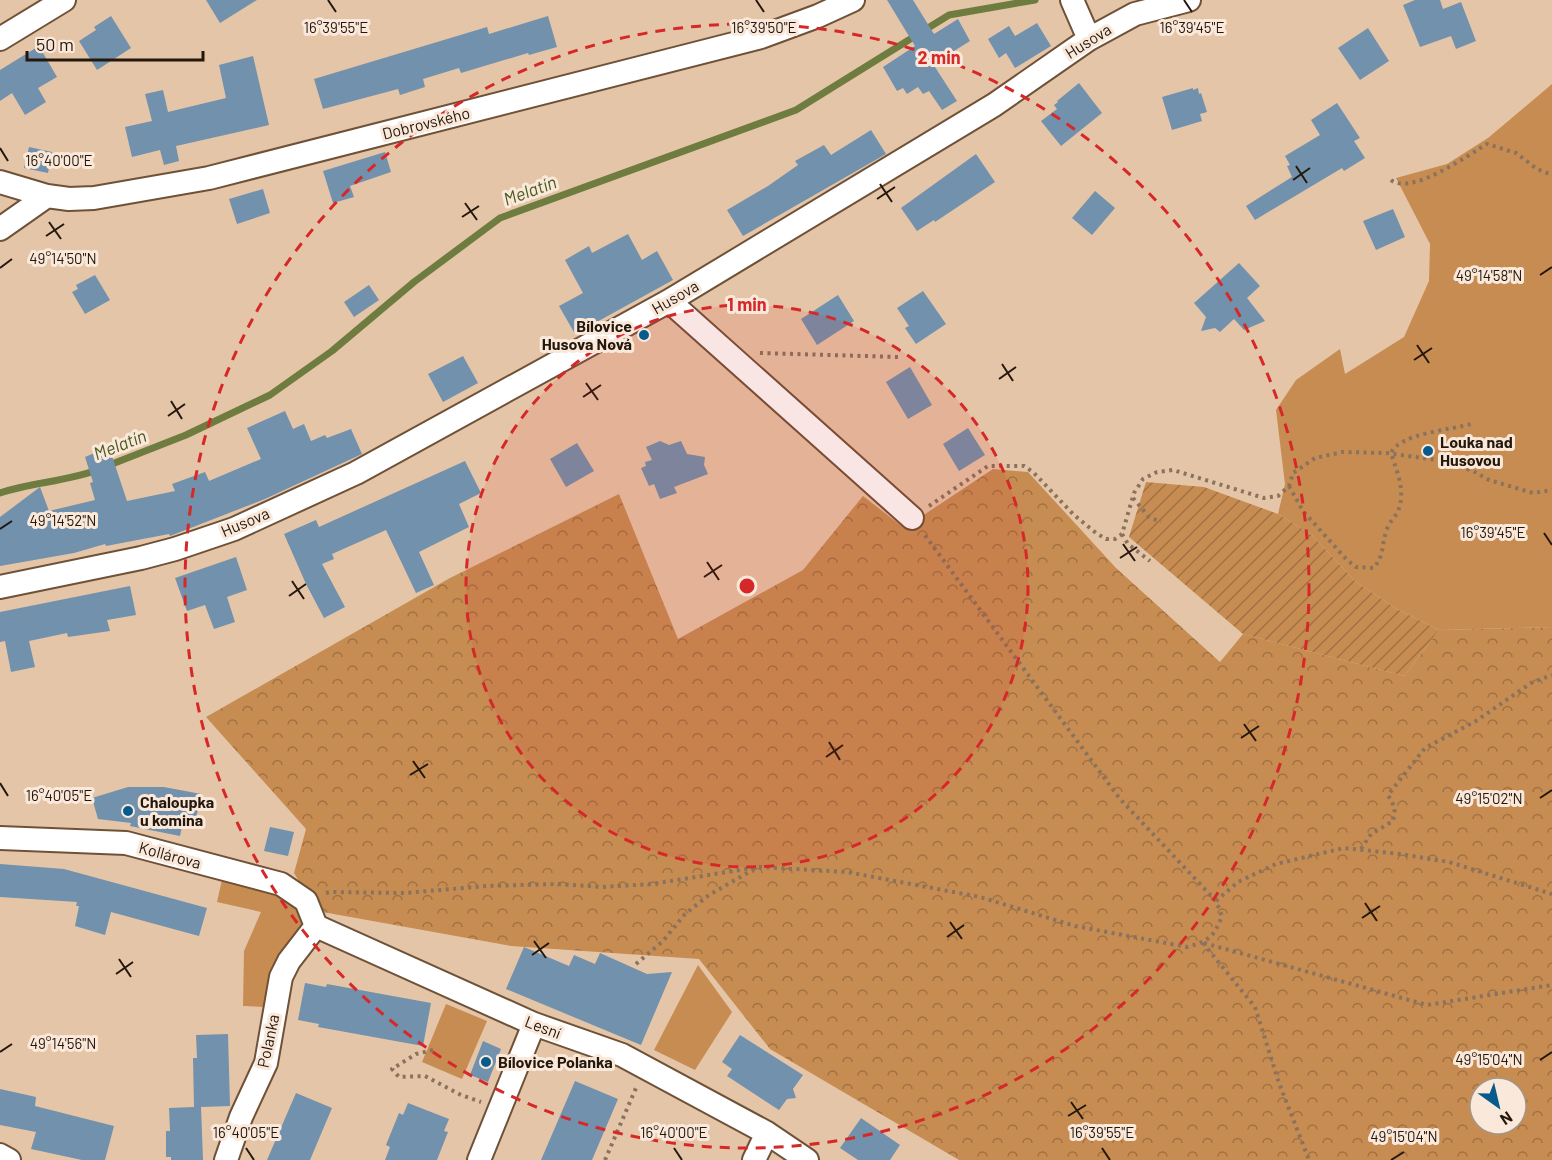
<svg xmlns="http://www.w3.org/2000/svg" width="1552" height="1160" viewBox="0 0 1552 1160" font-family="Barlow,sans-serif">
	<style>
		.green { fill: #c78c52 }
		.forest { fill: url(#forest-crowns); fill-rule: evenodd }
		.garden { fill: url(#garden-furrows) }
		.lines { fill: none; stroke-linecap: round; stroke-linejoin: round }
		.stream { stroke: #6e7c3f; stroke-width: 7 }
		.building { fill: #7191ac }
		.minor-casing { stroke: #6e5137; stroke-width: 26 }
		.path { stroke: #89725e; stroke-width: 4; stroke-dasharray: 3 4.5; stroke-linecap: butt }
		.minor { stroke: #fff; stroke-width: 22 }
		.ticks { fill: none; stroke: #24180d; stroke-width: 2 }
		.ring { fill: none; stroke: #d62828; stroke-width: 3; stroke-dasharray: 10 8 }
		.poi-dot { fill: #075a8c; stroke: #fae9da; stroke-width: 2 }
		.labels { text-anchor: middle; stroke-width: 6; stroke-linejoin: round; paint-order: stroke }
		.street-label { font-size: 16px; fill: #24180d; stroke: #fae9da }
		.poi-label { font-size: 16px; font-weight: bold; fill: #24180d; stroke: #fae9da; text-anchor: start }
		.water-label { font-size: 18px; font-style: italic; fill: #4a5b20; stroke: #fae9da }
		.ticks-label { font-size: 15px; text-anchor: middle; fill: #24180d; stroke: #fae9da; stroke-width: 6; stroke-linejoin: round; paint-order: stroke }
		.centre { fill: #d62828; stroke: #fae9da; stroke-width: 3 }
		.ring-label { font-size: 18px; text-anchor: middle; font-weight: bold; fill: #d62828; stroke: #fae9da; stroke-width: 6; stroke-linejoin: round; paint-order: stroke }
	</style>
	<defs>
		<pattern id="forest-crowns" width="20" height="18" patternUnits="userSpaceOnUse" patternTransform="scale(1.5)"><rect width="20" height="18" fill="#c78c52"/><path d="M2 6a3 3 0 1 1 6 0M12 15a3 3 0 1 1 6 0" fill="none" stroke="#a17142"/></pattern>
		<pattern id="garden-furrows" width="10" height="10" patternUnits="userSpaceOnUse" patternTransform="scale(1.5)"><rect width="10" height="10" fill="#c78c52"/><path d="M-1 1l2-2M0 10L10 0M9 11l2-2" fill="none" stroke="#a17142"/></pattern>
	</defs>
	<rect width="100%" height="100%" fill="#e5c5a7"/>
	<!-- green -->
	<path class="green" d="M1552,84V627L1439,630L1397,609L1356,582L1312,535L1278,514L1285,484L1276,410L1296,380L1340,349L1345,374L1404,337L1429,281L1430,244L1396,178L1447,164L1488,138Z
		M223,875C241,881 298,894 303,914C304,918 302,924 301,928L265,1007L243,1006L244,951L261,912L217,902Z
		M698,965L732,1012L695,1070L654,1050Z
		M446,1004L487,1021L462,1079L422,1062Z"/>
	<!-- forest -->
	<path class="forest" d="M993,469L1028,472L1116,568L1220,662L1243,634L1404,676L1439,630L1552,627V1160H959L770,1049L699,959L511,946L317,911L294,873L306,829L206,717L450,578L619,494L678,639L803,570L863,496L904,528ZM1480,1088H1516V1124H1480Z"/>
	<!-- garden -->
	<path class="garden" d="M1146,482L1204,487L1278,514L1312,535L1356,582L1397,609L1439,630L1404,676L1243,634L1129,537Z"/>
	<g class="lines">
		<!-- stream -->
		<path class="stream" d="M107,466L186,435L270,395L332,351L414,282L500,218L796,110L949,15L1035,0
			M0,493C32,482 65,482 97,470"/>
	</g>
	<!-- building -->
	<path class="building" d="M206,0H257L220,23Z
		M887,0H913L934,34L958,19L970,41L933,64L957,101L942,110L929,91L923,94L918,87L907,94L903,88L897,91L883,67L915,46Z
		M1415,0H1440L1443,9L1461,2L1476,41L1456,49L1451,36L1420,47L1403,5Z
		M111,16L131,48L97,70L79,41L96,30L94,27Z
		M548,16L557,47L529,55L528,53L461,73L459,68L423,79L425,87L400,95L398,89L323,109L314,79L487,27L489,34Z
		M1037,23L1051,46L1015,68L1006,53L999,58L988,39L1009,26L1015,36Z
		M1368,28L1389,61L1360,80L1338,48Z
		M39,46L57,77L38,88L46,102L25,115L12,93L0,101V70Z
		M253,56L269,125L176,146L179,161L164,165L160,150L132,157L125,127L152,121L145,94L163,90L168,112L226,98L219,65Z
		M1079,83L1102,113L1061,146L1041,121L1057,109L1054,105L1058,102L1057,101Z
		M1193,88V90L1198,88L1199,94L1201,93L1207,112L1200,114L1202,121L1172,130L1162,97Z
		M1337,103L1360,138L1354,141L1365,158L1344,171L1342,168L1255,220L1246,206L1292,177L1287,166L1290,165L1285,156L1320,135L1311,120Z
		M871,130L886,154L743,236L727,210L768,186L798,165L795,161L824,145L831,155Z
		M29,147L52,152L48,173L24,168Z
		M385,152L391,172L350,186L354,197L333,203L323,171Z
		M976,154L995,182L935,222L934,220L917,231L901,208Z
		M263,189L270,213L237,224L229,199Z
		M1095,191L1115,208L1092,235L1072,218Z
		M1393,209L1405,237L1376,250L1363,221Z
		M628,234L642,260L657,251L673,280L575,334L559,306L583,293L565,260L589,246L592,253Z
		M1239,263L1260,286L1247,298L1265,321L1244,330L1234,319L1220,332L1215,328L1201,331L1206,317L1194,303Z
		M95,275L110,300L85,314L72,292L78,289L76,285Z
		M369,285L379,300L354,317L344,302Z
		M923,291L946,324L916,344L905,328L909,326L897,308Z
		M838,295L854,321L817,345L801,319Z
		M463,356L478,383L443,402L428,374Z
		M910,367L932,405L908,419L886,382Z
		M285,411L293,429L304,424L311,441L325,435L327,438L351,429L362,454L265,499L170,536L169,534L106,546L105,544L74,553L0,566V517L40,487L49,511L95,500L90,483L93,482L85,457L109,447L127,501L175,491L172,484L205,472L209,481L261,459L247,428Z
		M968,428L985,455L959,471L943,444Z
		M660,441L669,445L681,441L687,454L705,457L704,465L708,474L674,487L677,493L660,499L654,484L649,486L641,468L646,466L645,462L652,460L646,447Z
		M577,443L594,471L566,487L550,459Z
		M465,461L481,493L459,504L469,527L419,552L434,585L416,593L386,530L332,554L334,559L322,564L345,607L324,618L306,584L284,534L316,520L319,527Z
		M236,557L247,590L227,597L235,622L214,629L205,605L187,611L175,578Z
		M130,586L136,615L107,620L110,631L68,637L67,633L29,641L35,667L11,672L5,641L0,642V612Z
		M128,787H164L201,794L195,824L183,821L180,836L130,826L131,823L98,819L92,798Z
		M270,827L294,832L288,856L264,851Z
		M0,864L64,869L207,908L199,936L111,912L105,935L75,926L79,906H76L77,902L0,897Z
		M524,947L569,966L574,955L595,964L600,953L647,974L672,972L641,1045L506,989Z
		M305,983L326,987L327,984L431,1003L423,1046L318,1027L319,1024L298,1020Z
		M228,1034L230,1106L201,1107L203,1160H171V1157H166V1131H170L169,1108L194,1107L193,1058H197L196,1035Z
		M740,1035L803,1075L793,1089L796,1098L787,1099L779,1110L727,1076L732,1069L722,1062Z
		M483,1041L501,1049L488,1082L470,1075Z
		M575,1081L618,1099L592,1160H541Z
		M0,1089L36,1097L35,1106L114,1126L105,1160H82L31,1149L36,1132L0,1125Z
		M296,1093L332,1108L310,1160H267Z
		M408,1103L449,1119L444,1131L448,1132L437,1160H385L390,1147L386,1145L399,1113L403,1115Z
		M861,1118L900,1145L890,1160H858L840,1148Z"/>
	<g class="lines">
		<!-- minor casing -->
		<g class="minor-casing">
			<path id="minor" d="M1072,0L1089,39
				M0,39L64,0
				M0,182L47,196L69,199L94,198L209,178L761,37L818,16L853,0
				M0,229L47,196
				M669,301L912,518
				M0,587L141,558L175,549L234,529L356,473L669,301L994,105L1089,39L1135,14L1189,0
				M0,838L126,843L281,884L306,901L316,926
				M316,926L534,1024L622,1055L767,1133L807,1160
				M0,1155L9,1160
				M226,1160L241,1117L266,1063L281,977L289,961L316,926
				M479,1160L534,1024
				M754,1160L767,1133"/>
		</g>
		<!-- path -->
		<path class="path" d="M1391,180C1411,196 1468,155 1487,144L1516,153L1537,169L1552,175
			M760,353L899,357
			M1289,486L1303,511L1347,560L1356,567L1374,568C1385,553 1381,545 1387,529C1389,523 1394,518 1397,513C1407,493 1397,472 1391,453C1400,433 1451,430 1471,424
			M1133,498L1149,517L1161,522
			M929,506L988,466H1024L1033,472L1074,515L1096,533L1106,539H1115L1122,534L1134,493L1143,479L1157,472L1173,470L1264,498L1278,496L1289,486L1293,473L1315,458L1343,452L1387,453L1444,461L1473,471L1489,480L1533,493L1552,490
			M1122,534L1128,544L1150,561
			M1361,849L1371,834L1393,821L1395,808L1388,795L1425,748L1476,721L1531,683L1552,675
			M326,893L330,892L405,893L487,886L558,884L601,887L652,884L759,867L847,872L980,897L1075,926L1187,947C1209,941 1214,937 1222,916L1216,901L1120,799L924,534
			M1216,901L1238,882L1276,864L1344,848L1400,854L1449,862L1552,894
			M1203,943L1255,1007L1279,1083L1309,1160
			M1204,943L1427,1005L1552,985
			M636,964L663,941L685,914L709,895L756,868
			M433,1050L416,1054L392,1069L399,1077L425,1076L461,1095L481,1102
			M605,1160L636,1088"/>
		<!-- minor -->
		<use href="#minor" class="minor"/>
	</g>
	<!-- ticks -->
	<path class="ticks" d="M328,0L336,12M756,0L764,12M1184,0L1192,12M0,148L8,161M1296,166L1307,183M1293,180L1310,168M880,184L892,202M877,199L895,187M465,203L477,220M462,217L479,206M49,222L61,239M46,236L64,224M0,268L12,259M1540,275L1552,267M1417,345L1429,363M1414,360L1432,348M1002,364L1013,381M999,379L1016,367M586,383L598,400M583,397L601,385M171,401L182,419M168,416L185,404M0,529L12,521M1544,533L1552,545M1123,544L1135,561M1120,558L1137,547M707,562L719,580M704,577L722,565M292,581L304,599M289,596L306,584M1244,724L1256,741M1241,738L1259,726M829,742L840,760M826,757L843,745M413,761L425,778M410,775L428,764M0,783L8,796M1540,798L1552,790M1365,903L1377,921M1362,918L1380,906M950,922L962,939M947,937L964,925M534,941L546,958M532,955L549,943M119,959L131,977M116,974L133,962M0,1052L12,1044M1540,1060L1552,1052M1071,1102L1083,1119M1068,1116L1086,1105M246,1148L254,1160M674,1148L682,1160M1102,1148L1110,1160M1391,1160L1404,1152"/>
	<!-- distance rings -->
	<circle cx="747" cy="586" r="281" fill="#d62828" fill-opacity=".12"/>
	<g class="ring">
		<circle cx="747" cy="586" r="281"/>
		<circle cx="747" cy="586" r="562"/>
	</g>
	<!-- markers -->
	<g class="poi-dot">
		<circle cx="644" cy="335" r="6"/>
		<circle cx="1428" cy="451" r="6"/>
		<circle cx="128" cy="811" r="6"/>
		<circle cx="486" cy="1062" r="6"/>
	</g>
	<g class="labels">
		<!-- street labels -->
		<g class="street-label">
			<text transform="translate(1088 41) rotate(-32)" y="6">Husova</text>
			<text transform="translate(426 123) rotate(-14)" y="6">Dobrovského</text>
			<text transform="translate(675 297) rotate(-30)" y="6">Husova</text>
			<text transform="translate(245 522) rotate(-23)" y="6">Husova</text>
			<text transform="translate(170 855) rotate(15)" y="6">Kollárova</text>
			<text transform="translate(543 1027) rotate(21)" y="6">Lesní</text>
			<text transform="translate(268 1041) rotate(-78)" y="6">Polanka</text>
		</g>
		<!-- poi labels -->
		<g class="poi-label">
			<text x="632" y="332" text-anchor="end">Bílovice<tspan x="632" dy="18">Husova Nová</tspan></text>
			<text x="1440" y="448">Louka nad<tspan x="1440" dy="18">Husovou</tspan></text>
			<text x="140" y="808">Chaloupka<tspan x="140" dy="18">u komina</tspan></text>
			<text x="498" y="1068">Bílovice Polanka</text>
		</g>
		<!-- water labels -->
		<g class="water-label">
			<text transform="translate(530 191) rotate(-20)" y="6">Melatín</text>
			<text transform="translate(120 445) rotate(-21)" y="6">Melatín</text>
		</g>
	</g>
	<g class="ticks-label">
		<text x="336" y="33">16°39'55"E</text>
		<text x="764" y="33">16°39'50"E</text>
		<text x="1192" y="33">16°39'45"E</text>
		<text x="59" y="166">16°40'00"E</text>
		<text x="63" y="264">49°14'50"N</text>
		<text x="1489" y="281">49°14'58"N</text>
		<text x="63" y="526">49°14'52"N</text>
		<text x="1493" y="538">16°39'45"E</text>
		<text x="59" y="801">16°40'05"E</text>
		<text x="1489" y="804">49°15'02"N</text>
		<text x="63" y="1049">49°14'56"N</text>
		<text x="1489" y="1065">49°15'04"N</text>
		<text x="246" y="1138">16°40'05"E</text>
		<text x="674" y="1138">16°40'00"E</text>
		<text x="1102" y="1138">16°39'55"E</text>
		<text x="1404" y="1142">49°15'04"N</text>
	</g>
	<circle cx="747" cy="586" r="9" class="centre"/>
	<g class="ring-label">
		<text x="939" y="64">2 min</text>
		<text x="747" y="311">1 min</text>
	</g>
	<!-- north arrow -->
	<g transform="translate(1498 1106) rotate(146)"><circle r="28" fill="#fae9da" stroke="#a49588" stroke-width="1.5"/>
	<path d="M0-4.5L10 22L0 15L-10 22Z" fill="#075a8c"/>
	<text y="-9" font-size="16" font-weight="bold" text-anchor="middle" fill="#24180d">N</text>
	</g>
	<!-- scale -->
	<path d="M27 51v9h176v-9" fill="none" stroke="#24180d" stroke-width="3"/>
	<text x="36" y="51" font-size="18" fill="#24180d" stroke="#fae9da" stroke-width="4.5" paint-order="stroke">50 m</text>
</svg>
